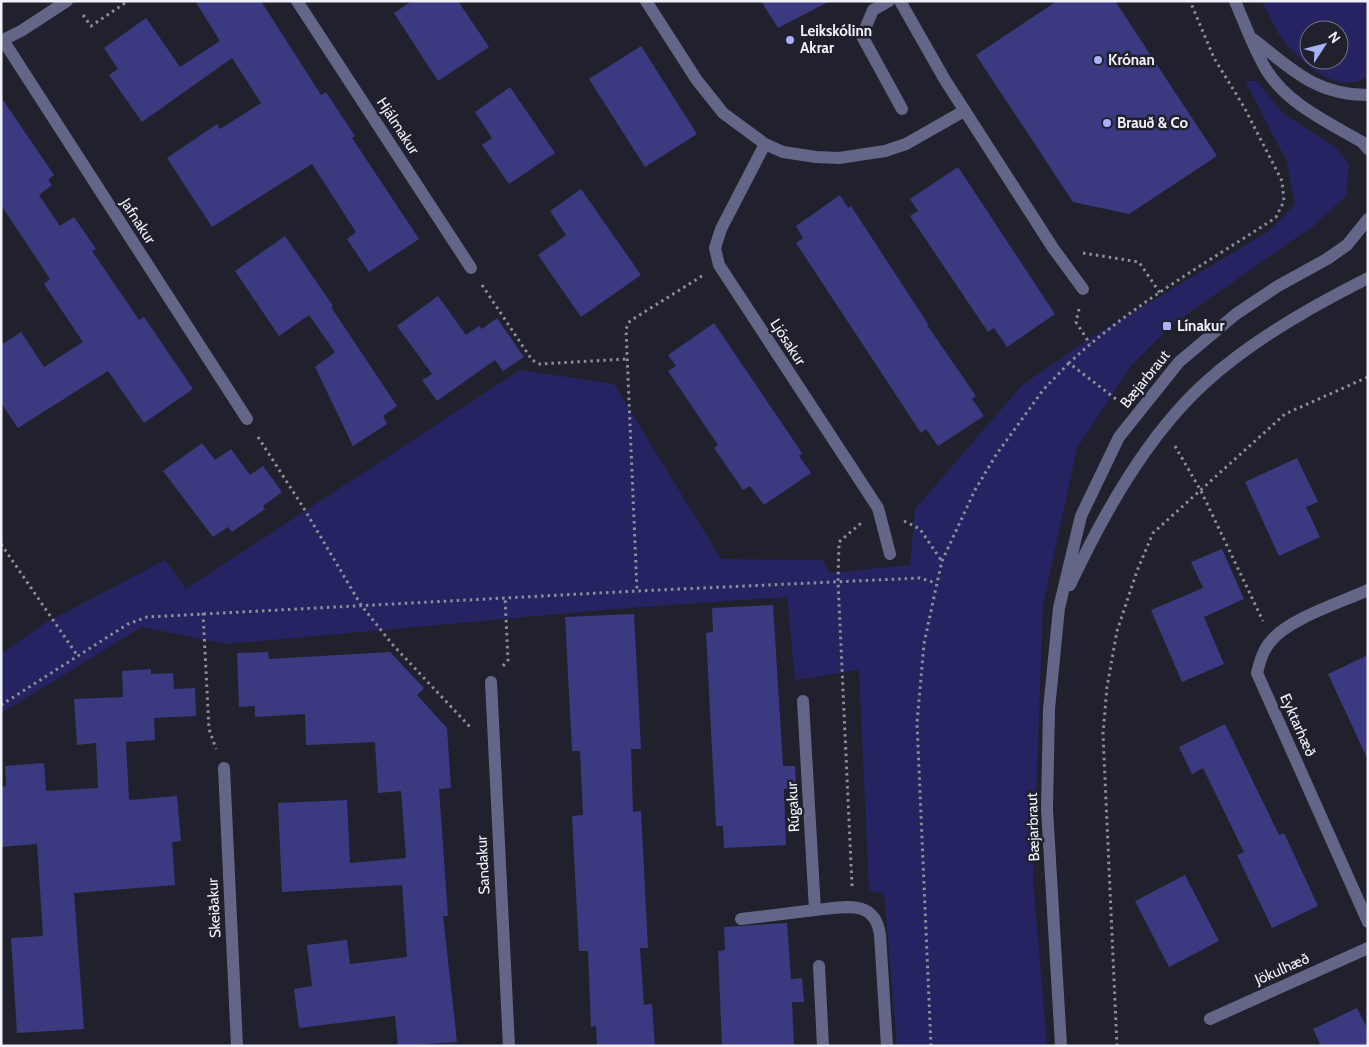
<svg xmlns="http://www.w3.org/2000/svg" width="1369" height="1047" viewBox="0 0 1369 1047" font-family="Cabin,sans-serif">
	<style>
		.green { fill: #262363; fill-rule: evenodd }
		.building { fill: #3b3a81 }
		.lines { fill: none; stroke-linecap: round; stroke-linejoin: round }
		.path { stroke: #8d8e98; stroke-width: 3; stroke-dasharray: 2.5 4; stroke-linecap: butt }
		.minor { stroke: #636687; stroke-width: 12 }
		.poi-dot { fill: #a9b0fc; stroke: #20212c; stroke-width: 2 }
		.labels { text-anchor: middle; stroke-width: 5; stroke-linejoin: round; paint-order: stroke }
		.poi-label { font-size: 15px; font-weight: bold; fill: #f0f1f9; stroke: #20212c; text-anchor: start }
		.street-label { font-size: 15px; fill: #f0f1f9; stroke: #20212c }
	</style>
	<rect width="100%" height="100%" fill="#20212c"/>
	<!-- green -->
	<path class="green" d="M1262,1H1368V76C1336,99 1296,58 1278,33C1272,23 1268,12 1262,1ZM1309,30H1339V60H1309Z
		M1245,81H1256L1284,114L1335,147L1349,164L1346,196L1316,224L1173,324L1131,366L1077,448L1043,605L1033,881L1047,1046H897L884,894L869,890L859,670L795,680L787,597L614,609L226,644L142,627L1,713V654L45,623L165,560L186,589L520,370L614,384L721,559L823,560L829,573L910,565L915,509L1022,385L1095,335L1269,231L1295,204L1286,160Z"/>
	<!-- building -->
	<path class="building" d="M195,1H261L321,95L326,92L355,136L352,138L419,239L369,272L347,239L356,232L312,164L212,227L167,158L217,124L220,129L261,103L232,58L142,122L109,75L118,69L104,48L146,18L180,67L220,41Z
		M412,1H458L489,47L438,81L394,13Z
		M761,1H830L778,28Z
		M1057,1H1115L1217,156L1129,214L1073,202L976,55Z
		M641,46L697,134L645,167L589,79Z
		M510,87L555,153L509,184L482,145L492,138L475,112Z
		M1,97L54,175L48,180L52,185L39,195L60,226L74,217L96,249L92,251L139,320L144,317L193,389L144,423L108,371L18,428L1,403V345L21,332L44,367L83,342L44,284L50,279L1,205Z
		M958,167L1055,314L1007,347L994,328L988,332L910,216L918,211L910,199Z
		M581,189L641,275L581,317L538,255L566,235L550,211Z
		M840,195L848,208L851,206L928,324L927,325L976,396L972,399L984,416L938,446L926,429L921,433L796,243L803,238L796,226Z
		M285,236L333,306L331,307L397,406L383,416L387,424L353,446L315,367L335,352L309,315L279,336L235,271Z
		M438,296L466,335L479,326L482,329L497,318L524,357L503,371L495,360L437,401L422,380L432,374L397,326Z
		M714,323L802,453L799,456L811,473L764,505L750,486L743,490L714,448L718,445L668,371L676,366L668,355Z
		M202,443L215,460L231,449L250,475L263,466L282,492L263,506L265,509L232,532L228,527L213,537L163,471Z
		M1297,458L1318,502L1306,507L1320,537L1279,556L1245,482Z
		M1222,549L1244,599L1204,617L1224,664L1182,682L1151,610L1203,588L1191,562Z
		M773,605L783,766H795L796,788L784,789L786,845L724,848L723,826H716L706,633L713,632L712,608Z
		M634,614L641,749H631L633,812L641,811L648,948H640L644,1005L652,1004L655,1046H597L596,1026L591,1027L588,951H579L572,816L583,815L580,751H572L565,617Z
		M268,652L269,659L390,652L424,688L417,695L447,728L451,788L439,789L448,916H443L457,1042L398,1046L395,1016L299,1028L294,989L312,986L307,945L347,940L350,964L407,957L402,885L282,892L278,803L347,800L350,863L406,858L401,791L378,793L375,742L306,745L305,714L255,717V706L239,707L237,653Z
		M1368,655V760L1328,674Z
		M151,669V674L173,673L174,689L195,688L196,716L154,718L155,740L126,742L129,800L177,796L181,841L172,842L175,885L74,893L84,1029L17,1033L11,938L43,936L37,844L1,847V787L6,786L5,766L44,763L46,791L98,788L96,743L77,745L74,699L123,697L122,671Z
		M1225,724L1279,835L1284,833L1318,906L1272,928L1237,855L1244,852L1203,768L1192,774L1179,747Z
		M1185,875L1219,941L1169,967L1135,901Z
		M787,923L791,979L802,978L804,1002H792L794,1046H722L718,951L725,950L724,927Z
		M1357,1008L1368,1030V1046H1321L1313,1029Z"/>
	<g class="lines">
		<!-- path -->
		<path class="path" d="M83,15L91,26L128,1
			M1083,253L1139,262L1160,293
			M702,276L630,321L626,329L637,591L920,578L936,583
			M482,285L532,360L540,364L627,359
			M1079,309L1076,322L1090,344
			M1121,403L1069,363C1129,307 1203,265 1272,220L1276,217L1284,201L1282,181L1244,107L1214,58L1190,1
			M258,437L303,507L361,605L392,644L472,729
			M1175,446L1201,491L1263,621
			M904,521L920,529L941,560
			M1,544L77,655
			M203,613L209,729L216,749
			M503,666L508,660L505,597
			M1,705L128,624L147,617L637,591
			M852,886L838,581L839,542L861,523
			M931,1046L917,723L924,644L937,583L942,561L975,490L996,455L1043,390L1069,363
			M1117,1046L1103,734L1107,687L1117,631L1137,571L1153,533L1285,414L1368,377"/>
		<!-- minor -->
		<path class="minor" d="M297,1L471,268
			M646,1L696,79L723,113L765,144L783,152L816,157L839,158L885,151L906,144L964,111
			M889,1L873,10L862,36L902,109
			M900,1L945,80L1053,248L1083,289
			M1235,1C1245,24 1254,50 1267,71C1289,105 1328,122 1362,142L1368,149
			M1253,39C1292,69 1315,95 1368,95
			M3,40L247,419
			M1,41L21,31L67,1
			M765,144L721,229L715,248L719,265L878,508L890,554
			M1070,585C1103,515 1147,435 1206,382C1252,340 1312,306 1368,278
			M1368,590C1342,602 1288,619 1271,641C1263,650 1260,661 1257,673L1368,922
			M491,682L509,1046
			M224,768L237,1046
			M815,910C842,908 875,897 880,935L887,1046
			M741,919L815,910L803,701
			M819,966L823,1046
			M1210,1019L1368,948
			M1061,1046L1047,809L1049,709L1059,608L1081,516L1119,437L1179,362L1236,314L1278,286L1327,259L1347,245L1368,219"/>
	</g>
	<!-- markers -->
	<g class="poi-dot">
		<circle cx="790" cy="40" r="5"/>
		<circle cx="1098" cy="60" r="5"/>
		<circle cx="1107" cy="123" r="5"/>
		<rect x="1162" y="321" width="10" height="10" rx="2.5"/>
	</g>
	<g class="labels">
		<!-- poi labels -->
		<g class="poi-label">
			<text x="800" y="36">Leikskólinn<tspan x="800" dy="17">Akrar</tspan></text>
			<text x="1108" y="65">Krónan</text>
			<text x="1117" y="128">Brauð &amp; Co</text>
			<text x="1177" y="331">Línakur</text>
		</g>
		<!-- street labels -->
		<g class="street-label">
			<text transform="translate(398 126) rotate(57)" y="5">Hjálmakur</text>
			<text transform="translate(138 221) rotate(57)" y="5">Jafnakur</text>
			<text transform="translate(788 342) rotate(57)" y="5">Ljósakur</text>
			<text transform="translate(1145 379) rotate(-51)" y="5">Bæjarbraut</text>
			<text transform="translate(1298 725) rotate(66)" y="5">Eyktarhæð</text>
			<text transform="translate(793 807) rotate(-93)" y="5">Rúgakur</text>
			<text transform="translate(1033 827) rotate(-92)" y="5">Bæjarbraut</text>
			<text transform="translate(483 865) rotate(-93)" y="5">Sandakur</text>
			<text transform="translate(214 908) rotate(-93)" y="5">Skeiðakur</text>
			<text transform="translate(1282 969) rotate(-24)" y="5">Jökulhæð</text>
		</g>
	</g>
	<!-- border -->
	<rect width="1369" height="1047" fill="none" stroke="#f0f1f9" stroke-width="5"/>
	<!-- north arrow -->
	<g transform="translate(1324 45) rotate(54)"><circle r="24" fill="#20212c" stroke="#73747e"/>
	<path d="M0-4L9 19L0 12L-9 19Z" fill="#a9b0fc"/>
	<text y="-8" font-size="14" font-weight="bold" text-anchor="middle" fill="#f0f1f9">N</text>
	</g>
</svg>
